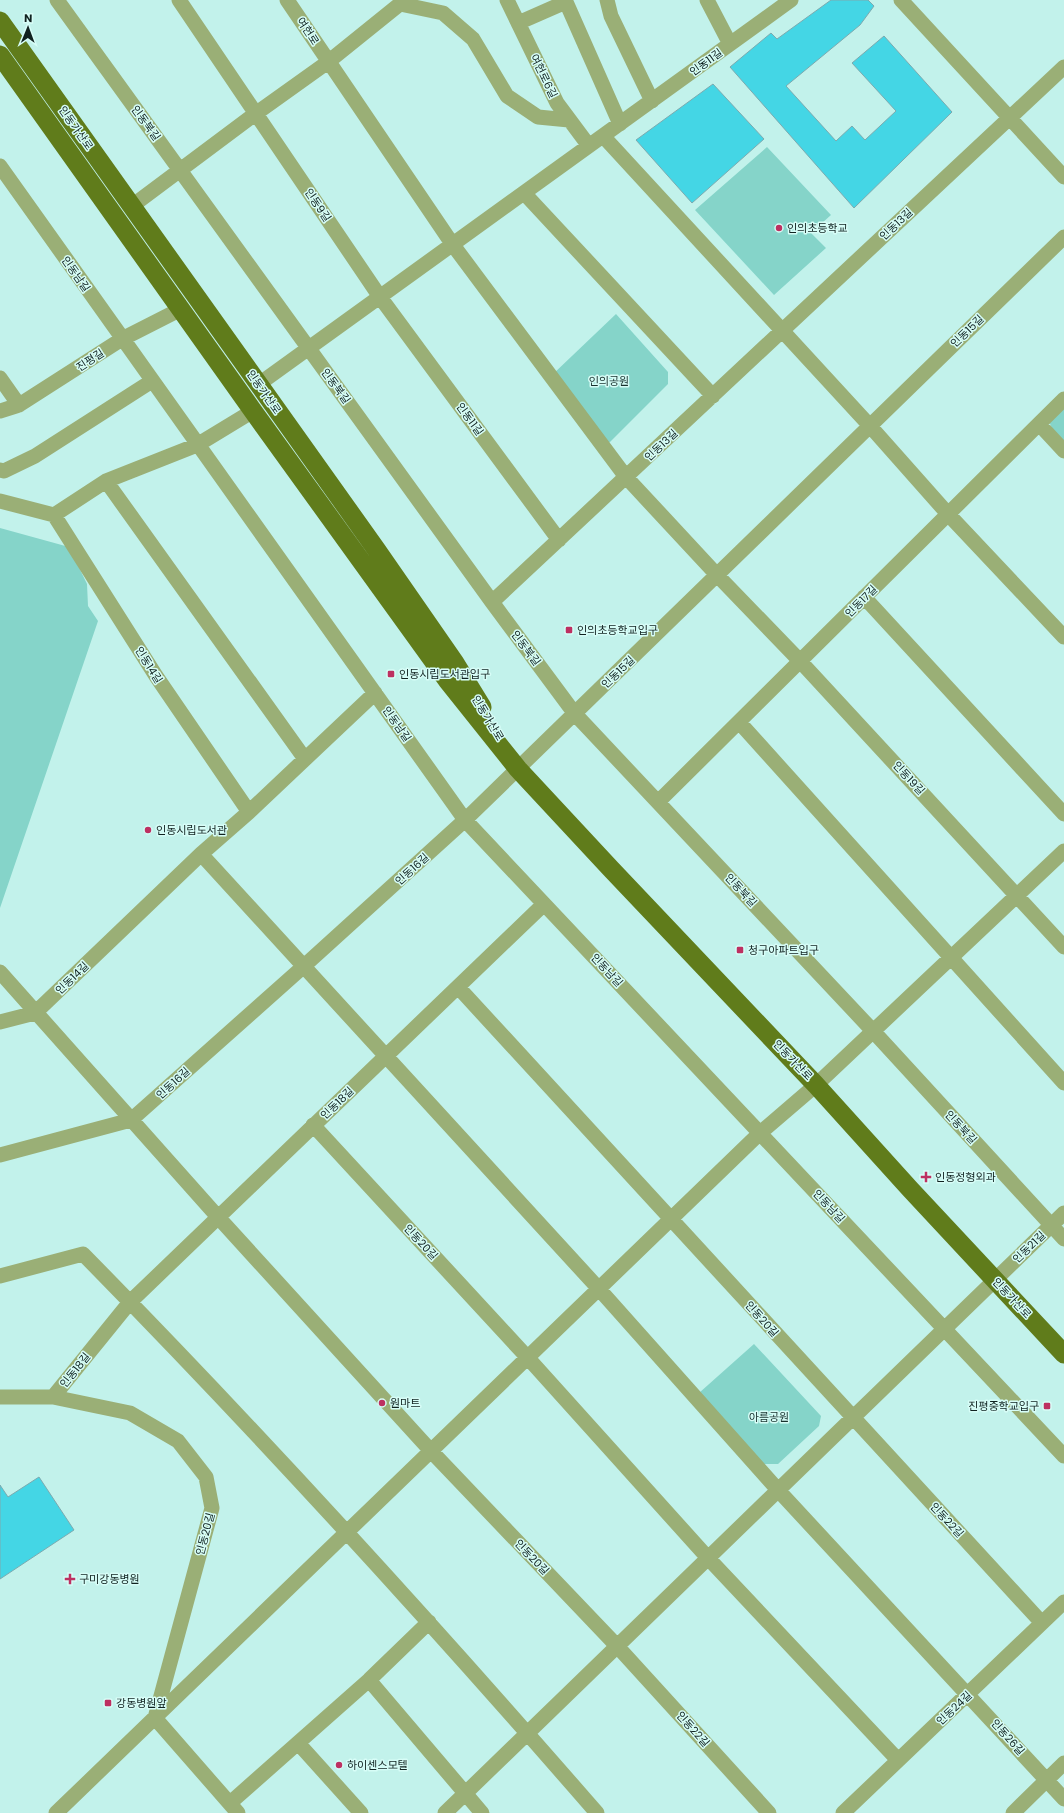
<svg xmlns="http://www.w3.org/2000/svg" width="1064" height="1813" viewBox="0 0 1064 1813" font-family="Poppins,'Noto Sans KR',sans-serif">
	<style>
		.green { fill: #85d4c9 }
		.building { fill: #44d6e5; stroke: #7caaaf }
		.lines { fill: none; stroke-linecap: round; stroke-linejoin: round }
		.minor { stroke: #9aaf76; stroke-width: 15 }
		.major { stroke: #607c1b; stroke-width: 19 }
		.poi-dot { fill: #bd3061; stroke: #d7fdf7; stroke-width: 1.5 }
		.labels { text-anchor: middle; stroke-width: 3; stroke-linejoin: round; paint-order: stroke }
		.street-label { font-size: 11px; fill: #102220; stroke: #d7fdf7 }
		.poi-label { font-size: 11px; fill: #102220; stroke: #d7fdf7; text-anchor: start }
		.park-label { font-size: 11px; fill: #18302d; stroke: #d7fdf7 }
	</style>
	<rect width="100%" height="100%" fill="#c2f2eb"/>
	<!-- green -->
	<path class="green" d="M767,147L831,215L811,233L826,248L774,295L695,210Z
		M616,314L668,372V384L610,442L602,447L551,376Z
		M1064,404V443L1054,433L1048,419Z
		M0,528L69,547L87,584L88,606L98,621L0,908Z
		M754,1344L821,1416L819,1426L778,1464H758L699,1393Z"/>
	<!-- building -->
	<path class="building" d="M831,0H868L874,6L860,25L786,86L836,141L852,126L865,140L896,111L852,63L884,36L952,112L854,208L730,67L771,33L777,39Z
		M713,84L764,139L692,203L636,140Z
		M39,1477L74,1530L0,1579V1485L8,1497Z"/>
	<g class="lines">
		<!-- minor -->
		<path class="minor" d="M57,0L492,602L575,714L873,1031L1064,1239
			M179,0L380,297L559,540
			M287,0L453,245L626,477L717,575L800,661L1064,947
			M507,0L557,103L589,146
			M607,0L611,16L652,101
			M707,0L730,44
			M901,0L1064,177
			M518,23L566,2L620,124
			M603,136L870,426L948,514L1064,637
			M0,166L465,820L1064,1456
			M524,193L713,396
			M132,206L251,117L328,62L400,4L443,13L473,39L507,96L538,117L569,120
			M0,378L19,405
			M259,384L791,0
			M0,411L19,405L122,339L181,309
			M1039,424L1064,451
			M0,470L4,471L35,456L152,381
			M106,481L305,759
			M0,501L54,515L106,481L197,445L253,411
			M54,515L156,676L249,812
			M864,597L1064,814
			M492,602L1064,67
			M739,722L1064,1083
			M658,802L1064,399
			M201,854L599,1289L778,1490L1064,1799
			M0,972L218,1217L431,1451L617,1646L769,1813
			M458,987L1042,1623
			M0,1022L35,1013L201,854L249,812L375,693
			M313,1125L528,1358L708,1558L898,1760
			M0,1155L131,1120L304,966L465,820L1064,237
			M0,1276L83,1254C261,1435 431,1622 597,1813
			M0,1397H53L130,1302L544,904
			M53,1397L130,1413L178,1441L206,1477L212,1508L155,1718L238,1813
			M369,1680L482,1813
			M298,1743L361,1813
			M230,1803L369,1680L429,1622
			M56,1813L760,1133L816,1085L1064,851
			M445,1813L1064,1213
			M843,1813L1064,1602
			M1013,1813L1064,1763"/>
		<!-- major -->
		<path class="major" d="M0,21L376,549L455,663L482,707
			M0,55L253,411L447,680L518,769L611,869L816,1085L910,1189L1064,1354"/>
	</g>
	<!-- markers -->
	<g class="poi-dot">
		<circle cx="779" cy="228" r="4"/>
		<rect x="565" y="626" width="8" height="8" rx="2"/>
		<rect x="387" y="670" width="8" height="8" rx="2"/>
		<circle cx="148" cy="830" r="4"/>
		<rect x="736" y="946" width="8" height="8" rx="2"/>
		<path d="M924 1171h4v4h4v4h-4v4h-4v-4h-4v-4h4z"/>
		<circle cx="382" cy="1403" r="4"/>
		<rect x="1043" y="1402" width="8" height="8" rx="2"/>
		<path d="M68 1573h4v4h4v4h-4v4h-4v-4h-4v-4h4z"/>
		<rect x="104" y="1699" width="8" height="8" rx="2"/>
		<circle cx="339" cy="1765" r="4"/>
	</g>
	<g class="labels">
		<!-- street labels -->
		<g class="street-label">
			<text transform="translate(308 31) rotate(57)" y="4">여헌로</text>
			<text transform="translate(706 62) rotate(-36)" y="4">인동11길</text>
			<text transform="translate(544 76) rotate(64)" y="4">여헌로6길</text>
			<text transform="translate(146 123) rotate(54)" y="4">인동북길</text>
			<text transform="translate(76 128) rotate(55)" y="4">인동가산로</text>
			<text transform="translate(318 205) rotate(56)" y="4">인동9길</text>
			<text transform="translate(896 224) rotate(-43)" y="4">인동13길</text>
			<text transform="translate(76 274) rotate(55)" y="4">인동남길</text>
			<text transform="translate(967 331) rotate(-44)" y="4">인동15길</text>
			<text transform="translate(90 360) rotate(-33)" y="4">진평길</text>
			<text transform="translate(336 386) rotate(54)" y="4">인동북길</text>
			<text transform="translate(264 392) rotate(55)" y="4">인동가산로</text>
			<text transform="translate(470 419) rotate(54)" y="4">인동11길</text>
			<text transform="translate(661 445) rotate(-43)" y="4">인동13길</text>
			<text transform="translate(861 601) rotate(-45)" y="4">인동17길</text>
			<text transform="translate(526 648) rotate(53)" y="4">인동북길</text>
			<text transform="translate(149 665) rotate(58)" y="4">인동14길</text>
			<text transform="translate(618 672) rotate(-44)" y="4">인동15길</text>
			<text transform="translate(488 718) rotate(59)" y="4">인동가산로</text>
			<text transform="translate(397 724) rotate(55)" y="4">인동남길</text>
			<text transform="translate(909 778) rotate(47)" y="4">인동19길</text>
			<text transform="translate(412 869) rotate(-42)" y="4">인동16길</text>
			<text transform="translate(741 890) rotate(47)" y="4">인동북길</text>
			<text transform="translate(607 970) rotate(47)" y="4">인동남길</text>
			<text transform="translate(72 978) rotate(-44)" y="4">인동14길</text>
			<text transform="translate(793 1060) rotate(46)" y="4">인동가산로</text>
			<text transform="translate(173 1083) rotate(-42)" y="4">인동16길</text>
			<text transform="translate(337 1103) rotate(-44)" y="4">인동18길</text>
			<text transform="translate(961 1127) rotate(47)" y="4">인동북길</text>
			<text transform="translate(829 1206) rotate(47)" y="4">인동남길</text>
			<text transform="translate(421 1242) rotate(47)" y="4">인동20길</text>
			<text transform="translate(1029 1247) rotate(-44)" y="4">인동21길</text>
			<text transform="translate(1012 1298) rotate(47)" y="4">인동가산로</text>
			<text transform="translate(762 1319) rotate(48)" y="4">인동20길</text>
			<text transform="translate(75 1370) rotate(-51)" y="4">인동18길</text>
			<text transform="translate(947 1520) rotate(47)" y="4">인동22길</text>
			<text transform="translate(205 1534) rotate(-75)" y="4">인동20길</text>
			<text transform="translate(532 1557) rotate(46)" y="4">인동20길</text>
			<text transform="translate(954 1708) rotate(-43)" y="4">인동24길</text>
			<text transform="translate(693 1729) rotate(48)" y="4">인동22길</text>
			<text transform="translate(1008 1737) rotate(48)" y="4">인동26길</text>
		</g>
		<!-- poi labels -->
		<g class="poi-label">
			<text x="787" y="232">인의초등학교</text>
			<text x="577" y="634">인의초등학교입구</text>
			<text x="399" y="678">인동시립도서관입구</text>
			<text x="156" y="834">인동시립도서관</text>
			<text x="748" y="954">청구아파트입구</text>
			<text x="935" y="1181">인동정형외과</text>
			<text x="390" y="1407">원마트</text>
			<text x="1039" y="1410" text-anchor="end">진평중학교입구</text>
			<text x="79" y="1583">구미강동병원</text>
			<text x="116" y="1707">강동병원앞</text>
			<text x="347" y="1769">하이센스모텔</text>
		</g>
		<!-- park labels -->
		<g class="park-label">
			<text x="609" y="385">인의공원</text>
			<text x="769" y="1421">아름공원</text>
		</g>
	</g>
	<!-- north arrow -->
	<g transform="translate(28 28) rotate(1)" stroke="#d7fdf7" stroke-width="3" paint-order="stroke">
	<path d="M0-3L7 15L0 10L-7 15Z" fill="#102220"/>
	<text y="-6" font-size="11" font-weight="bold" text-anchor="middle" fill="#102220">N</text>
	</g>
</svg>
